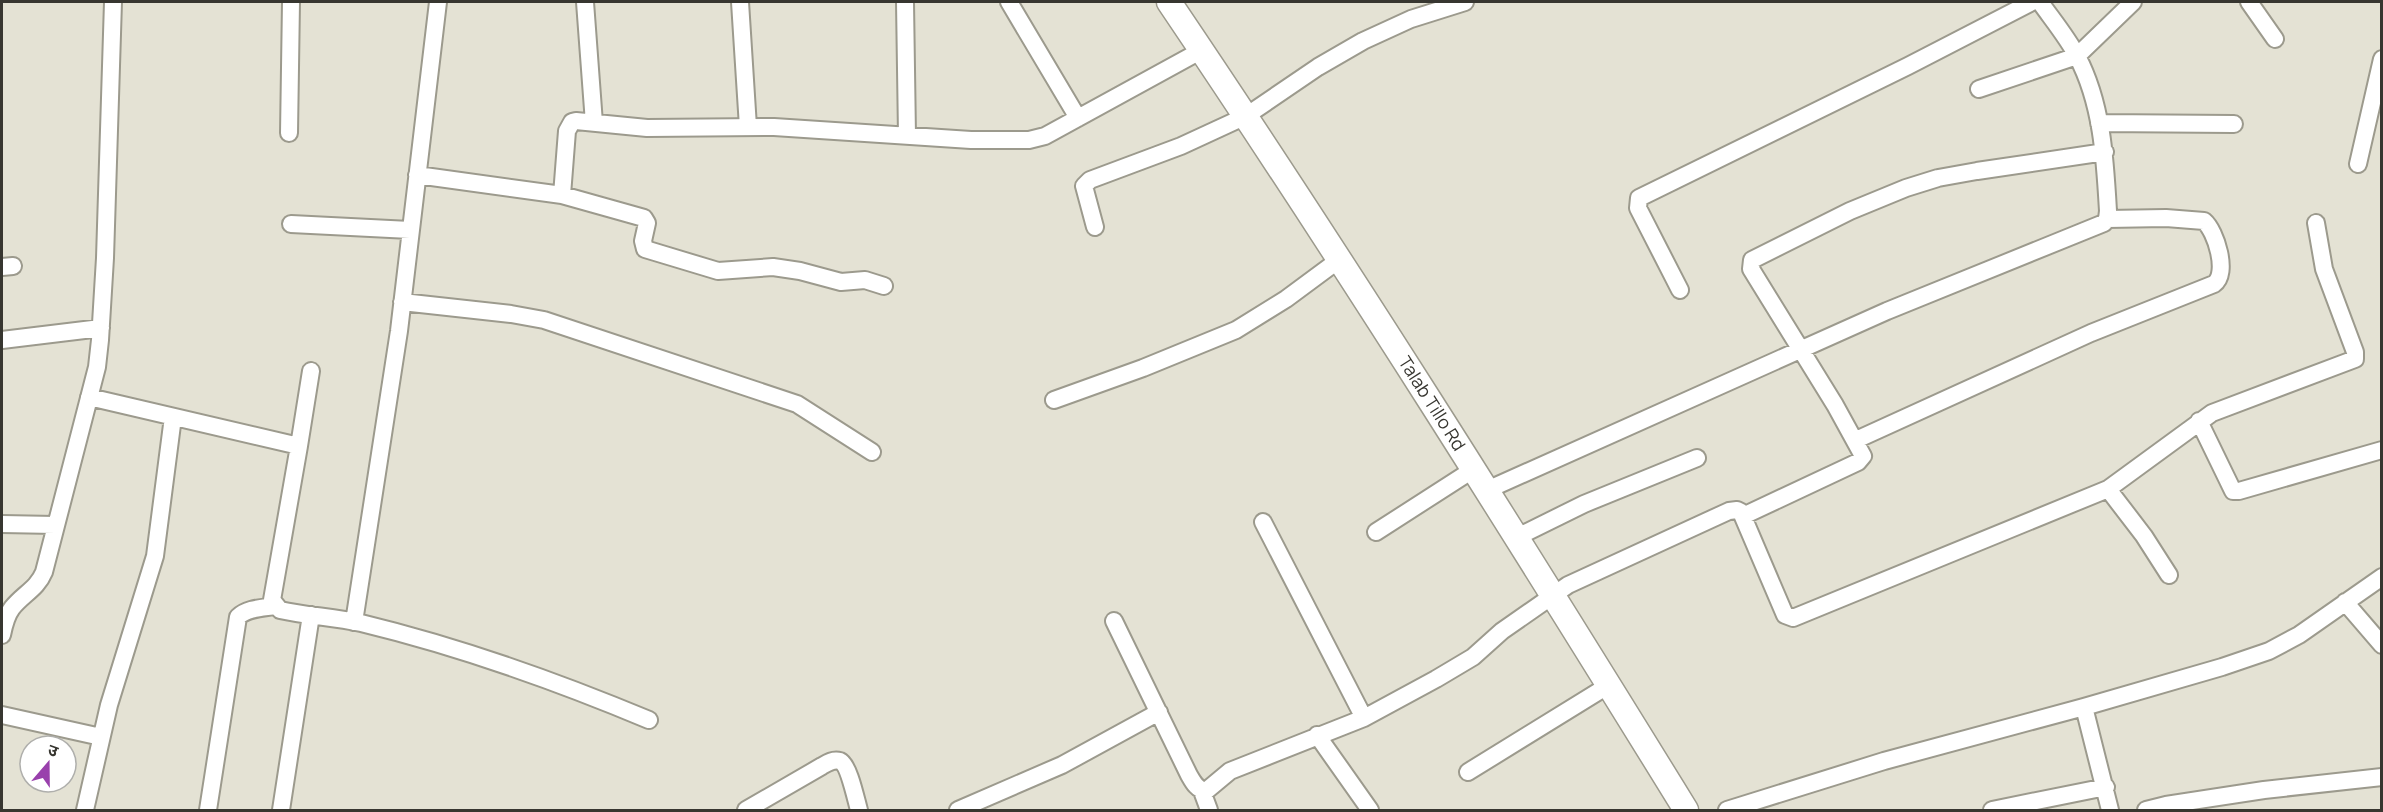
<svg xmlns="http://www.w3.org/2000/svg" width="2383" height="812" viewBox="0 0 2383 812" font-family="Manrope,'Noto Sans Devanagari',sans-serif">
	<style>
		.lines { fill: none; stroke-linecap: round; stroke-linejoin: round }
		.street-casing { stroke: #9c9a8d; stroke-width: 20 }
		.secondary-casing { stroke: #9c9a8d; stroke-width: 27 }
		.street { stroke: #fff; stroke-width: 16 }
		.secondary { stroke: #fff; stroke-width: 24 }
		.labels { text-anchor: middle; stroke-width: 6; stroke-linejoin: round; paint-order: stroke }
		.street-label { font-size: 18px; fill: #373630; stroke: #fff }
	</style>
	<rect width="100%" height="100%" fill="#e4e2d4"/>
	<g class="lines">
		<!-- street casing -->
		<g class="street-casing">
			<path id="street" d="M585,2L594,123
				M740,2L748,127
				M905,2L907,136
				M1009,2L1078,118
				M2249,2L2275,39
				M1979,89L2077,56L2133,2
				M2099,123L2234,124
				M289,133L291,2
				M2358,164L2382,59
				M417,175L562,195L567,131L572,122L576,121L647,128L774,127L971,140H1029L1045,136L1202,50
				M562,195L644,218L647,223L643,241L645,249L718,271L773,267L800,271L841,282L865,280L884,286
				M291,224L410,230
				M1095,227L1084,186L1090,180L1181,146L1246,116L1318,67L1363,41L1411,19L1465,2
				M2,267L13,266
				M1680,290L1638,208L1639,198L1908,66L2032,2
				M402,302L511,314L544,320L797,404L872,452
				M2,340L101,328
				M89,397L299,446L272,600L280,610C307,616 334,617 361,623C460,647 556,681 649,720
				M1054,400L1143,368L1236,330L1286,299L1340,259
				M2199,421L2233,491H2239L2382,450
				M1856,440L2091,333L2214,284C2229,274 2216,231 2204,221L2166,218L2107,219
				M299,446L311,371
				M2108,489L2144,536L2169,575
				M1487,490L1887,311L2104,223L2107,219L2108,211C2105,158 2102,103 2077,56C2067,37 2052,19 2040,2
				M1743,516L1858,462L1863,456L1835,405L1751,269L1752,260L1850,211L1906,188L1938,178L1977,171L2105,152
				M1263,522L1364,718
				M2,524L55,525
				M1376,532L1474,469
				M1517,537L1584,504L1697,458
				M2345,602L2382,645
				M1114,621L1189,775C1193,782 1197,790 1206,791L1230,771L1364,718L1436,679L1473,657L1502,631L1568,585L1729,511L1737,510L1741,512L1785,615L1793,618L2108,489L2212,413L2355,359V352L2324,269L2316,223
				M354,622L399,331L438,2
				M2,635C4,625 6,616 12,608C23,594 37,589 44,572L97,367L100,340L105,258L113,2
				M2084,707L2110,810
				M2,715L101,737
				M1317,735L1370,810
				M1468,772L1609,685
				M1202,791L1209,810
				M85,810L109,705L155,556L173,417
				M208,810L238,617C247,608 263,608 275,606
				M281,810L311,615
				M746,810L822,766C827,763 833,759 840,761C849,765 856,800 859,810
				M958,810L1062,765L1159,712
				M1727,810L1884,761L2084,707L2222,667L2269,651L2299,635L2382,577
				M1992,810L2106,787
				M2146,810L2166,805L2264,790L2382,777"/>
		</g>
		<!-- secondary casing -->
		<g class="secondary-casing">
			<g id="secondary">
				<path id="s1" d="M1169,2C1348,267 1518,538 1686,810"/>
			</g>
		</g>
		<!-- street -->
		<use href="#street" class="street"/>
		<!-- secondary -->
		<use href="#secondary" class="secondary"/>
	</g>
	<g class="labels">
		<!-- street labels -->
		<g class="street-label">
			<text dy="6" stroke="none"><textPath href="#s1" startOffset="480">Talab Tillo Rd</textPath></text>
		</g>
	</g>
	<!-- border -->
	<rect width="2383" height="812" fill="none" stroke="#373630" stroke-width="6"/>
	<!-- north arrow -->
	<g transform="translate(48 764) rotate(20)"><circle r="28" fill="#ffffff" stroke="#afafac" stroke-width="1.5"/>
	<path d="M0-4.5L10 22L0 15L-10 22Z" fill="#9940ac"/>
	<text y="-9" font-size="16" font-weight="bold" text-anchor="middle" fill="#373630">उ</text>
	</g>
</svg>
